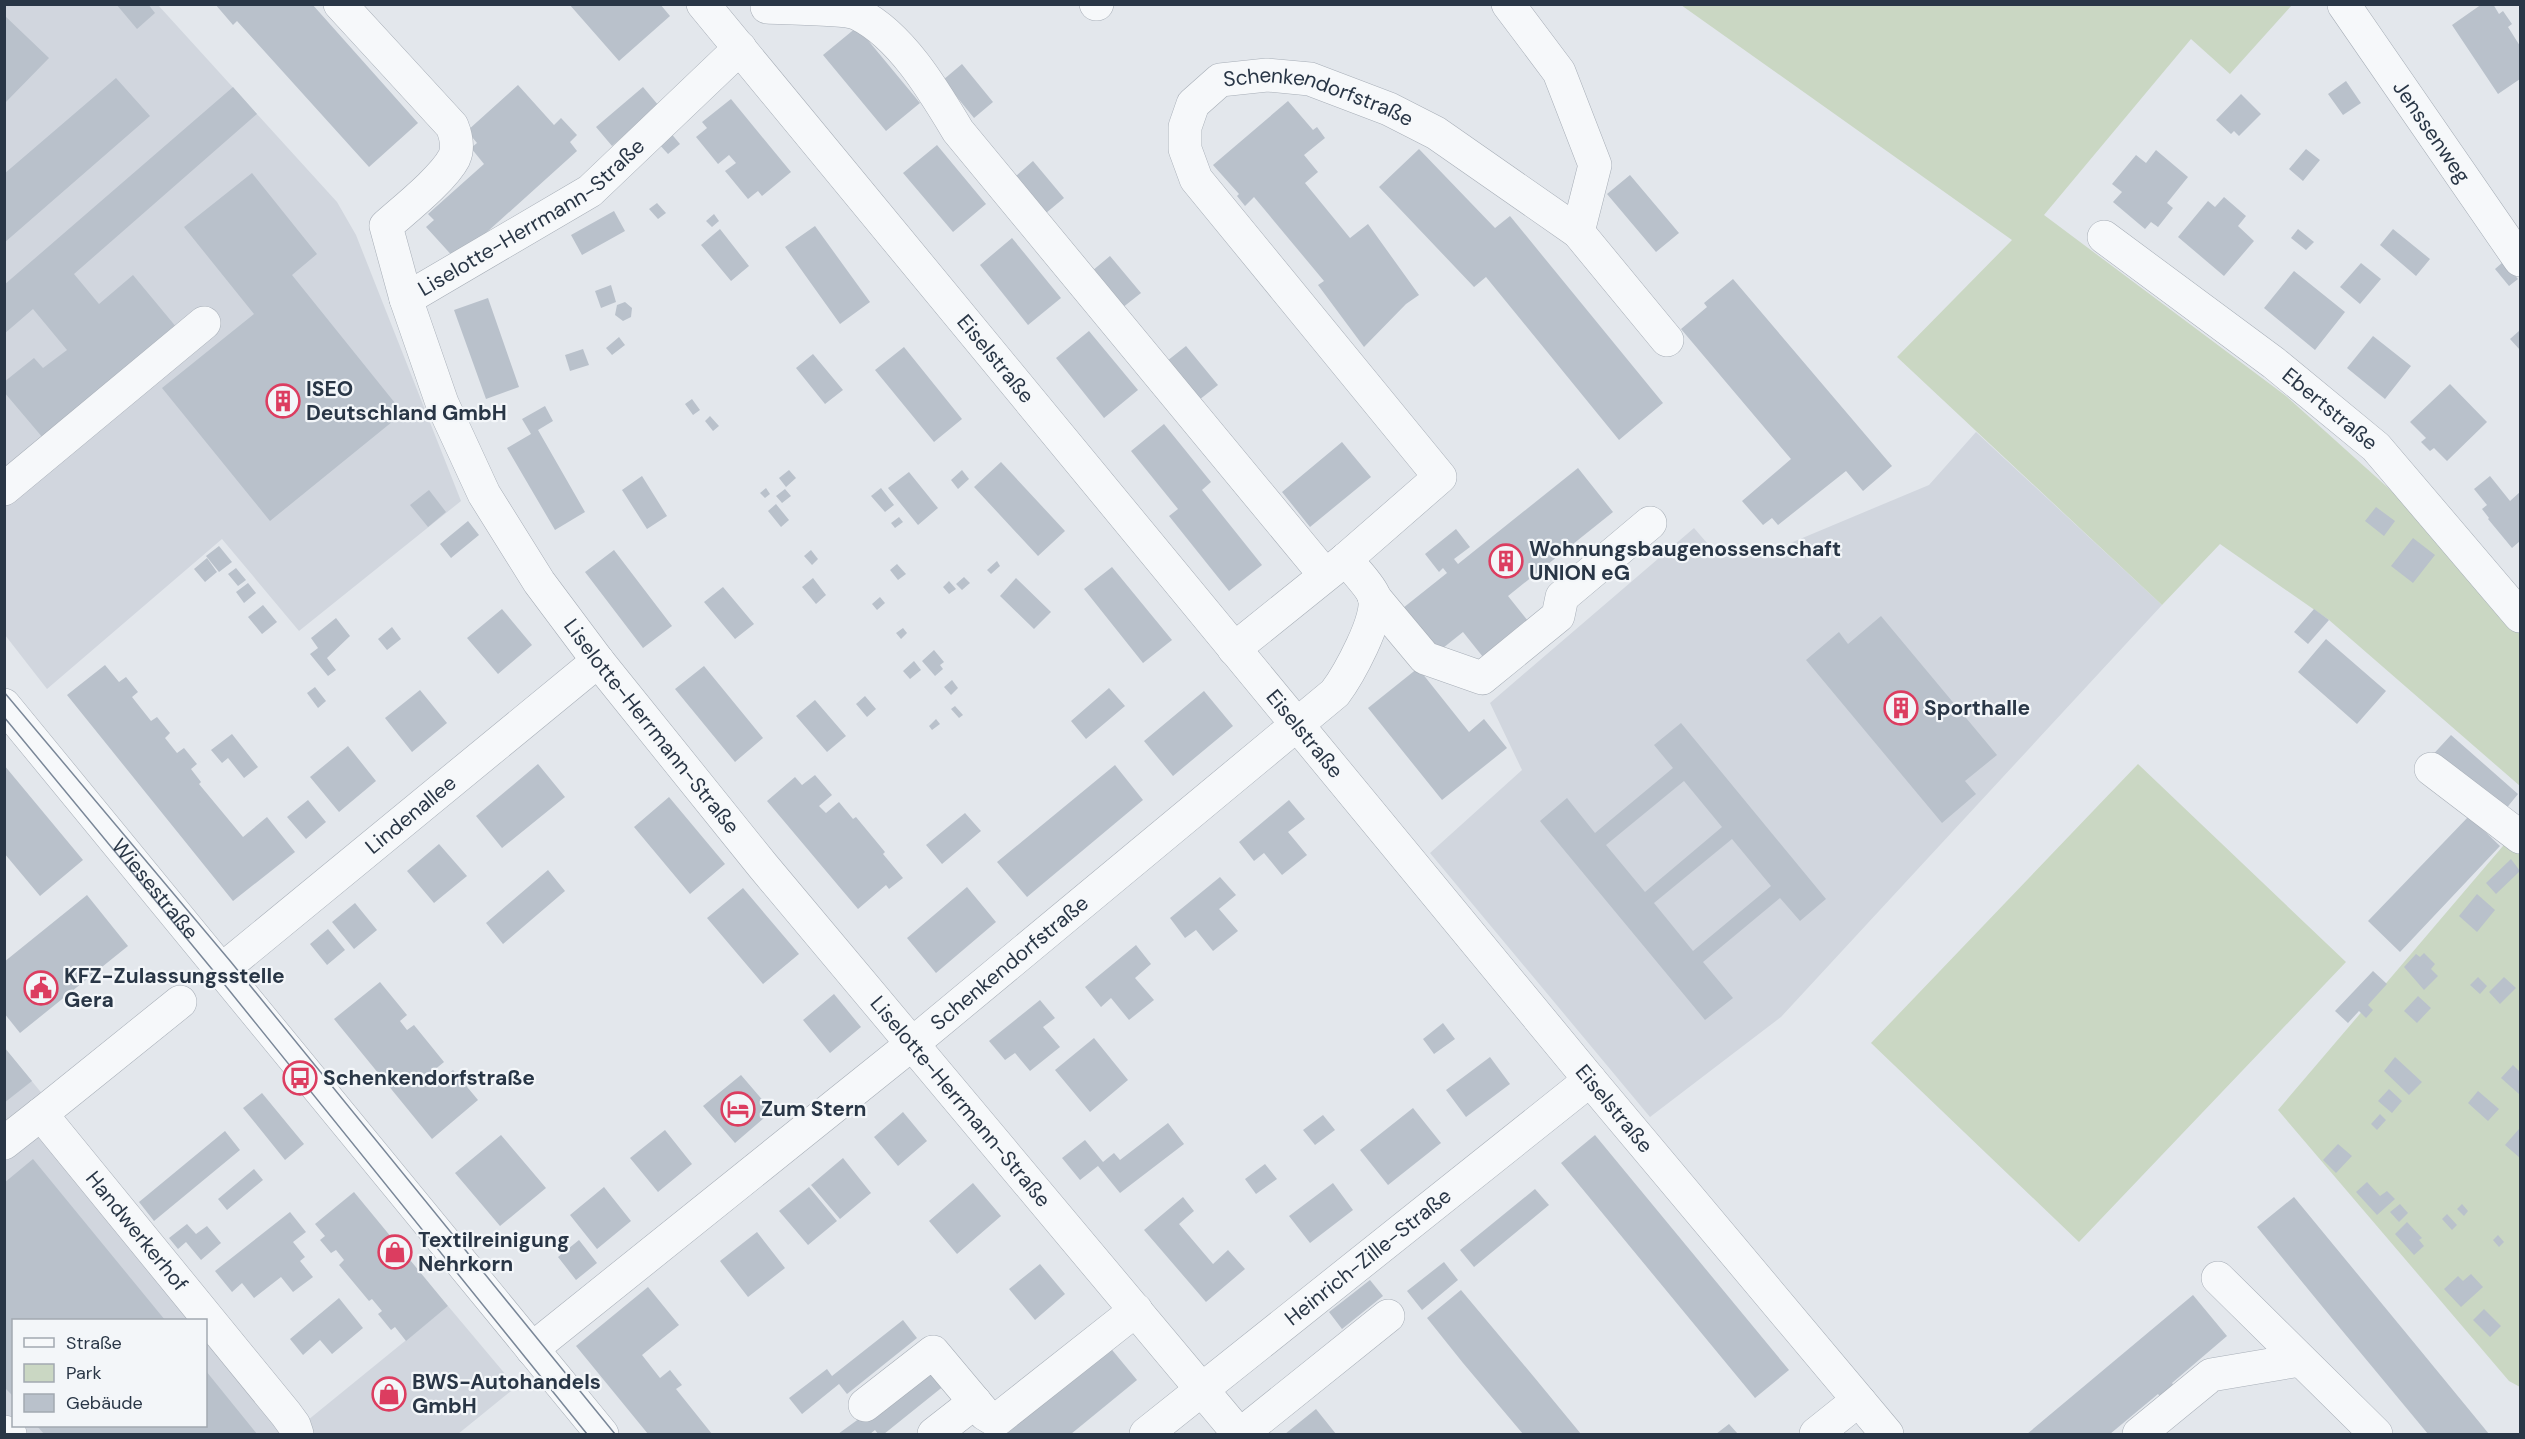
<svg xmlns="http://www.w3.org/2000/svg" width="2525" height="1439" viewBox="0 0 2525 1439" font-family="'DM Sans',sans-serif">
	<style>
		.built { fill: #d1d6de; fill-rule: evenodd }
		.green { fill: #cad7c3 }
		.building { fill: #b9c1cb; fill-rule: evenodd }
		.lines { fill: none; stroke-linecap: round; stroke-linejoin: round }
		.minor-casing { stroke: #a7aeb7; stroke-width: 34 }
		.minor { stroke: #f6f8fa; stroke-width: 33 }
		.tram { stroke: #7a8798; stroke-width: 1.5 }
		.labels { text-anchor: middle; stroke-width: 4.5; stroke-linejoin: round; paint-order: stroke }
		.street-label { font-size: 21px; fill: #293646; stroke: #f3f6f9 }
		.poi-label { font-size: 21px; font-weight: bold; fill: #293646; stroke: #f3f6f9; text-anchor: start }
	</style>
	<rect width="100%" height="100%" fill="#e3e7ec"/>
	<!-- built -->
	<path class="built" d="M5,5H158L337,202L356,235L461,501L299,631L222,539L47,689L5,635Z
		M1976,432L2162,605L1781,1017L1650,1117L1430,853L1522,770L1490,703L1694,528L1720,558L1776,549L1929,485Z
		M4,1047L308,1420L448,1306L516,1387L458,1434H5ZM14,1320H206V1426H14Z"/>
	<!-- green -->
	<path class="green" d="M1681,5H2292L2230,74L2191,39L2044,215L2286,396L2415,512L2520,631V786L2329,620L2220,544L2162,605L1897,357L2012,240Z
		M2138,764L2346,962L2079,1242L1871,1043Z
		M2520,826V1387L2509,1381L2278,1110Z"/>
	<!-- building -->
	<path class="building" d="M116,4H148L155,13L137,29Z
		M215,4H312L418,123L369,167L237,21L233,25Z
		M569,4H660L670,16L619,61Z
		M2482,4H2493L2499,14L2503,11L2512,24L2508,27L2520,46V79L2498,94L2452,25Z
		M4,15L49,58L4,104Z
		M857,27L920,103L886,131L823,55Z
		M962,64L993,102L974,118L943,80Z
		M116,78L150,116L4,243V174Z
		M2346,81L2361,103L2343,115L2328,94Z
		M518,85L554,125L561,118L577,135L570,142L577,151L456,260L426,227L434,220L428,214L484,164L471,148L477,143L467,131Z
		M233,87L257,114L74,274L99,304L133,275L177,328L43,438L4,392V382L34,358L43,368L67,350L33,309L4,334V285Z
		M643,87L659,106L612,146L596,127Z
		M2241,94L2261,114L2239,136L2234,131L2231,134L2216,120Z
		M731,99L791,172L762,196L758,191L748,199L725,171L736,163L729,155L718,164L696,137L707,128L702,122Z
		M1288,101L1313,130L1317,127L1325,138L1304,155L1318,172L1305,183L1350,238L1368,224L1419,295L1406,304L1364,347L1318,285L1324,281L1254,197L1245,206L1237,196L1239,194L1213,165Z
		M669,131L680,144L668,154L657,142Z
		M937,145L986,204L953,232L903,173Z
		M1419,149L1495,228L1510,216L1663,403L1619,440L1486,277L1474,287L1379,187Z
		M2306,149L2320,160L2303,181L2289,169Z
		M2156,150L2188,177L2167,203L2173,208L2158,227L2151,222L2145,229L2113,202L2122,192L2112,184L2136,155L2146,163Z
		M1033,161L1064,198L1046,213L1016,176Z
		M252,173L317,254L292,275L403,413L270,521L162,388L254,314L184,227Z
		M1630,175L1679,233L1656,252L1607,194Z
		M2224,197L2246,216L2238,226L2254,241L2224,276L2178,237L2208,201L2215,207Z
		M657,203L666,213L658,219L649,209Z
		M614,211L625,231L582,255L571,235Z
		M714,214L719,221L712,227L706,221Z
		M815,226L870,302L840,324L785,247Z
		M720,229L749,266L731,281L701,245Z
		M2298,229L2314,242L2306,250L2291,238Z
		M2393,229L2430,259L2416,276L2380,245Z
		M1012,238L1061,298L1028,325L980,265Z
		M1110,256L1141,293L1122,308L1092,271Z
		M2503,262L2518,279L2509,286L2495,269Z
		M2361,263L2381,279L2360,304L2340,287Z
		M2294,271L2345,312L2315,350L2264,308Z
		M1733,279L1892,466L1863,491L1846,471L1778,525L1772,518L1763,525L1742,501L1791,459L1681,329L1707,307L1704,303Z
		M611,285L616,302L601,308L595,291Z
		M488,298L519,387L486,399L454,310Z
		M625,302L632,308L631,317L623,321L615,315L617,305Z
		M1089,331L1138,390L1104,418L1056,358Z
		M2519,331L2520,333V350L2510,339Z
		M2373,336L2411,366L2385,399L2347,368Z
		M619,337L625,345L612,355L606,348Z
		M1186,346L1218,385L1199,400L1167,361Z
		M904,347L962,419L934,442L875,370Z
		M583,349L589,365L570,371L565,355Z
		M813,354L843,390L825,404L796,368Z
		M2450,384L2487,422L2447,461L2434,448L2430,451L2421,442L2426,438L2410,422Z
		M692,399L700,410L693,415L685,404Z
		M545,406L553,421L538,430L585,512L555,530L507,448L531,434L522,419Z
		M710,416L719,426L713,431L705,421Z
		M1164,424L1211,482L1202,490L1262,565L1229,591L1169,516L1178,509L1131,451Z
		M1342,442L1371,477L1310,527L1282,492Z
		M1001,462L1065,531L1038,556L974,487Z
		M1578,468L1613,512L1508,596L1532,626L1487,662L1463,632L1433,656L1398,612L1447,573L1443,568L1439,572L1425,554L1456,529L1470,547L1454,559L1458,564Z
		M789,470L796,478L786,487L779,478Z
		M962,470L969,479L958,489L951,480Z
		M909,472L938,508L918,525L888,488Z
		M642,476L667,516L647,529L622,490Z
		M2490,476L2510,501L2520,492V541L2512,548L2488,519L2489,518L2482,509L2487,505L2474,489Z
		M766,488L770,494L765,498L760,493Z
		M881,488L894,505L885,512L871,496Z
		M785,489L791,496L782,503L776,496Z
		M429,490L446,512L428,527L410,505Z
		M776,504L789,520L781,527L768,511Z
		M2376,507L2395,521L2384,536L2365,521Z
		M899,517L903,522L895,528L891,523Z
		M468,521L479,535L451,558L440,544Z
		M2413,538L2435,555L2413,583L2391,566Z
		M219,546L232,562L219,572L206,556Z
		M614,550L672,626L643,648L585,572Z
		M811,550L818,559L812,565L804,556Z
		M207,558L217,572L205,582L194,569Z
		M997,561L1000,566L991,574L987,570Z
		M897,564L906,574L898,580L890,570Z
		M1112,567L1172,640L1143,663L1084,589Z
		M236,568L246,580L238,586L228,574Z
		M964,577L970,583L962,590L956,584Z
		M813,578L826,595L816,604L802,587Z
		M1016,578L1051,612L1034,629L1000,596Z
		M949,581L956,589L949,594L943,587Z
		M248,583L256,593L244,603L236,592Z
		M723,587L754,624L735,639L704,602Z
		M880,597L885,603L877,610L872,604Z
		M263,605L277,622L262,634L248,617Z
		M502,609L532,645L498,674L467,638Z
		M2314,609L2329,620L2308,644L2294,632Z
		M1881,616L1997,755L1965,781L1976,794L1942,823L1806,660L1839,632L1848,644Z
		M336,618L350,636L327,658L336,670L328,676L310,654L318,648L311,638Z
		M392,627L401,639L387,650L378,639Z
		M903,628L907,633L901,639L896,633Z
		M2326,639L2386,691L2357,724L2298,672Z
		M934,650L944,662L940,665L943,669L935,676L922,661Z
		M914,661L921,670L910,679L903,671Z
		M105,665L119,682L126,677L138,692L132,697L151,721L157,717L170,733L165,738L177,753L184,748L197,764L191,769L201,782L199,784L243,837L267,817L295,852L233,901L67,695Z
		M704,666L763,738L735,762L675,689Z
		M1418,668L1469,732L1484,719L1507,748L1442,800L1368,708Z
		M952,680L958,688L951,695L944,687Z
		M315,687L326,701L318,708L307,693Z
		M1109,688L1125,706L1086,739L1071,721Z
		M420,690L447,723L412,752L385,718Z
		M1204,691L1233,726L1173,776L1144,741Z
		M865,696L876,709L867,717L856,704Z
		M815,700L846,736L827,752L796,716Z
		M955,706L963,715L959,718L951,709Z
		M936,719L940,724L932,730L929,726Z
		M1681,723L1826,899L1800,921L1780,898L1703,962L1733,998L1705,1020L1540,821L1567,798L1595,833L1673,768L1654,745ZM1684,781L1722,827L1645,892L1606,845ZM1732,839L1771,886L1693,951L1654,903Z
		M232,734L258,767L244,778L228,758L222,763L211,750Z
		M2451,735L2518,794L2501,815L2428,760Z
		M348,746L376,781L339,812L310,777Z
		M538,764L565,797L502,848L476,816Z
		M4,765L83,860L40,896L4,853Z
		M1115,765L1143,800L1027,897L997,862Z
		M815,775L832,795L819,806L826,813L839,802L853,819L856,817L885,852L883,854L903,878L889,889L886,885L858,909L767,801L795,777L802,785Z
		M669,797L725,864L690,894L634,827Z
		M308,800L326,822L306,839L287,817Z
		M1289,800L1305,819L1288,832L1307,855L1282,875L1264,853L1254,861L1239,842Z
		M965,813L981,831L942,864L926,845Z
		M2469,816L2500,846L2400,952L2368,921Z
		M439,844L467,876L434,903L407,871Z
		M2511,859L2520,871L2496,894L2486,883Z
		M548,870L565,891L503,944L486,923Z
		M1220,877L1236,895L1219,909L1238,931L1213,951L1196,930L1185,938L1170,918Z
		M967,887L996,922L936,973L907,938Z
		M743,888L799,954L763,984L707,918Z
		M2477,894L2495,910L2477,932L2459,916Z
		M87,895L128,946L20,1033L4,1013V962Z
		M355,903L377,930L354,949L332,922Z
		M328,929L345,950L327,965L310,944Z
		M1136,945L1151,964L1135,978L1154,1000L1129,1020L1111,998L1101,1007L1085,987Z
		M2424,953L2435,964L2431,969L2438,976L2424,990L2404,967L2416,954L2420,957Z
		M2373,971L2387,984L2368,1005L2373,1010L2366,1018L2359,1011L2348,1023L2335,1011Z
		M2478,977L2487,986L2480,994L2470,985Z
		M2504,977L2516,988L2500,1004L2489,992Z
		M380,982L407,1015L400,1021L407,1030L414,1025L444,1062L427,1076L435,1086L453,1070L478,1100L432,1139L334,1019Z
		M834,994L861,1027L830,1053L803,1020Z
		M2418,996L2431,1008L2417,1023L2404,1011Z
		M1040,1000L1055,1018L1043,1027L1060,1047L1030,1071L1015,1053L1005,1060L989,1041Z
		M1443,1023L1455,1039L1434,1054L1423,1039Z
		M1094,1038L1128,1080L1090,1112L1055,1070Z
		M4,1047L32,1081L4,1103Z
		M1490,1057L1510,1084L1466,1117L1446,1090Z
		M2395,1057L2422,1082L2409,1095L2384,1071Z
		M2513,1065L2520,1072L2519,1094L2501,1078Z
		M741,1075L772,1111L735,1143L703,1106Z
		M2389,1089L2402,1101L2392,1113L2378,1101Z
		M2478,1091L2499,1109L2488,1121L2468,1103Z
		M262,1093L304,1144L285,1160L243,1108Z
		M1413,1108L1441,1143L1388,1185L1360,1150Z
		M903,1112L927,1141L898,1166L874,1137Z
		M2380,1114L2386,1120L2377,1130L2371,1124Z
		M1323,1115L1335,1130L1315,1145L1303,1130Z
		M1168,1123L1184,1144L1120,1193L1098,1166L1080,1180L1062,1158L1085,1140L1103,1162L1114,1153L1120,1160Z
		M2519,1129L2520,1130V1158L2505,1145Z
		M665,1130L692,1164L658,1192L630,1158Z
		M225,1131L240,1150L154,1221L139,1202Z
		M501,1135L546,1188L500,1226L455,1173Z
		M1595,1135L1789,1370L1755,1398L1561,1163Z
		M2338,1144L2352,1156L2336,1173L2323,1160Z
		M843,1158L871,1193L840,1219L811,1185Z
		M33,1159L165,1320H14V1397L4,1387V1183Z
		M1265,1164L1277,1179L1256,1194L1245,1179Z
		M254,1169L263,1180L227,1210L218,1199Z
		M2367,1182L2380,1196L2387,1191L2395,1199L2377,1215L2356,1192Z
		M973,1183L1001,1216L957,1254L929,1221Z
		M1333,1183L1353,1210L1310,1243L1289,1216Z
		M604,1187L631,1221L597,1249L570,1215Z
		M809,1187L837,1221L808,1245L779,1211Z
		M1535,1189L1549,1205L1474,1267L1460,1250Z
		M354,1192L448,1306L406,1341L395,1327L391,1330L378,1314L382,1311L372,1299L369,1301L339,1265L344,1260L336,1250L331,1253L320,1240L325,1236L315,1224Z
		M1183,1197L1194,1211L1179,1224L1213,1264L1228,1250L1245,1269L1206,1302L1144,1230Z
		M2294,1197L2411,1339L2489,1434H2428L2335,1322L2257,1227Z
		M2400,1204L2408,1213L2399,1222L2390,1212Z
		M2462,1204L2468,1211L2464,1216L2457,1209Z
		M290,1212L306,1232L293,1242L305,1257L300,1261L313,1277L293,1292L281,1277L254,1298L242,1283L232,1292L215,1271Z
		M2447,1214L2457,1225L2452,1230L2442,1219Z
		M2407,1222L2422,1238L2419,1240L2424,1246L2414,1255L2395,1234Z
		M187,1224L196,1234L207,1226L221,1243L201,1260L186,1242L178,1249L169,1238Z
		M757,1232L785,1268L748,1297L720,1261Z
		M2498,1235L2504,1242L2499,1247L2493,1240Z
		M579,1240L597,1263L576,1280L558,1257Z
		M1444,1262L1458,1280L1422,1310L1407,1291Z
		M1040,1264L1065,1294L1035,1320L1009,1289Z
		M2471,1274L2483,1287L2461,1307L2444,1289L2458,1276L2463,1281Z
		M1370,1280L1383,1296L1342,1329L1329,1312Z
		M648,1287L679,1325L642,1355L660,1378L670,1370L682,1385L676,1389L712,1434H648L576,1346Z
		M1461,1290L1534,1377L1581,1434H1523L1463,1363L1427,1318Z
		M2193,1295L2227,1336L2172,1383L2177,1390L2164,1401L2158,1394L2110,1434H2027Z
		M339,1298L363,1328L332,1354L320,1340L303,1355L290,1339Z
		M2484,1309L2501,1326L2490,1337L2473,1320Z
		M903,1320L917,1338L847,1394L839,1384L802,1414L789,1398L827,1369L832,1376Z
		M1108,1345L1137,1380L1071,1434H1000Z
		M936,1363L950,1381L884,1434H878L875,1430L870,1434H838Z
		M206,1371L257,1434H44L37,1426H206Z
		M1316,1409L1336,1434H1285Z
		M1729,1424L1738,1434H1716Z"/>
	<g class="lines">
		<!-- minor casing -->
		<g class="minor-casing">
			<g id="minor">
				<path id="s1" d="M340,4L452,126C456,136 459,147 454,158C443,179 405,209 386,226L406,299L442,403L484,494L539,582L598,661L763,866L1239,1434"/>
				<path id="s2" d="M703,4L1590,1080L1887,1434"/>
				<path d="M1096,4H1097"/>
				<path d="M1508,4L1559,72L1595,165L1578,232"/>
				<path id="s3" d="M2344,5L2520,260"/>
				<path d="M767,7C783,8 847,8 858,14C901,35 934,91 958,131L1325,575"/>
				<path id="s4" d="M2104,237L2274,363L2376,447L2520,616"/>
				<path id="s5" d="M406,299L590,191L740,48"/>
				<path d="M4,489L204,323"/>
				<path d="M1374,597L1425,658L1482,678L1558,616L1562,597L1650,523"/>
				<path id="s6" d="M1234,649L1346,559L1440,477L1196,179L1185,149V127L1193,104L1220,80L1267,75L1310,79L1389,109L1436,133L1578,232L1667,340"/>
				<path id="s7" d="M4,705L602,1434"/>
				<path d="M2431,769L2520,837"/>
				<path id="s8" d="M223,969L598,661"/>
				<path id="s9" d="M180,1002L41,1114L286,1414L294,1425L297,1434"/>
				<path d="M4,1143L41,1114"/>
				<path d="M2218,1278L2376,1434"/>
				<path id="s10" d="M532,1349L912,1044L1335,693C1347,677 1382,616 1374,596C1370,585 1353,569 1346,559"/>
				<path d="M865,1405L933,1352L985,1414L995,1420L998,1419L1136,1310"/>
				<path d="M4,1432L10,1434"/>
				<path d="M934,1434L975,1402"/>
				<path id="s11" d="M1146,1434L1590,1080"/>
				<path d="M1241,1434L1388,1316"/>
				<path d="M1816,1434L1846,1410L1860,1402"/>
				<path d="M2139,1434L2211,1375L2300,1360"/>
			</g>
		</g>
		<!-- minor -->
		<use href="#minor" class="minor"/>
		<!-- tram -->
		<path class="tram" d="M4,692L231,962L615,1434
			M4,717L216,974L587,1434"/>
	</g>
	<!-- icons -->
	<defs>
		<g id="building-ring" transform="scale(1.725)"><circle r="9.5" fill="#f3f6f9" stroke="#dc3d60" stroke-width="1.5"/><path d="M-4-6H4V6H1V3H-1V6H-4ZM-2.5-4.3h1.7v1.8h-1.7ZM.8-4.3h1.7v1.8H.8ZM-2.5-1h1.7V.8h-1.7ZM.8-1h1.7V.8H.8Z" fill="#dc3d60"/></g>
		<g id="civic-ring" transform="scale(1.725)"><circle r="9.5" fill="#f3f6f9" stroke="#dc3d60" stroke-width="1.5"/><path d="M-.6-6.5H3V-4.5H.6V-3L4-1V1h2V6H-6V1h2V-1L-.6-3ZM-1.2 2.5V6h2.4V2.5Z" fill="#dc3d60"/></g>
		<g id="bus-ring" transform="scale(1.725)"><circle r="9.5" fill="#f3f6f9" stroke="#dc3d60" stroke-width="1.5"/><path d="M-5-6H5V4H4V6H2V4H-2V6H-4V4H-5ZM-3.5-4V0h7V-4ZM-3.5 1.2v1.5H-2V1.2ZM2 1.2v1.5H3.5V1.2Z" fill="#dc3d60"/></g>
		<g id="hotel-ring" transform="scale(1.725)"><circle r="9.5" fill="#f3f6f9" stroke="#dc3d60" stroke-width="1.5"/><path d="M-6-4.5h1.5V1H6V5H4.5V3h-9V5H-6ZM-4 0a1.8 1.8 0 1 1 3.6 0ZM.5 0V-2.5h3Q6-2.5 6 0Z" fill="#dc3d60"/></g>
		<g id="shop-ring" transform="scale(1.725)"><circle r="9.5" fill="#f3f6f9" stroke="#dc3d60" stroke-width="1.5"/><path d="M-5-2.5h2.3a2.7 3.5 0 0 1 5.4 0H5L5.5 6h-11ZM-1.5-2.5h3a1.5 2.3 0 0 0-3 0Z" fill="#dc3d60"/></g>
	</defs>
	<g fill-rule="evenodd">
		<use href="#building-ring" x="283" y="401"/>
		<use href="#building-ring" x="1506" y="561"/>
		<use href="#building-ring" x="1901" y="708"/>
		<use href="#civic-ring" x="41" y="988"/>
		<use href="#bus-ring" x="300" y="1078"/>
		<use href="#hotel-ring" x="738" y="1109"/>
		<use href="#shop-ring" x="395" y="1252"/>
		<use href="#shop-ring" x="389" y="1394"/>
	</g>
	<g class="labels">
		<!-- street labels -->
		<g class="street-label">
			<text dy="7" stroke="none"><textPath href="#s6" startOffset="870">Schenkendorfstraße</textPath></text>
			<text dy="7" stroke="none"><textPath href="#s3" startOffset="154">Jenssenweg</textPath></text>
			<text dy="7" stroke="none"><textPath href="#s5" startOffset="150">Liselotte-Herrmann-Straße</textPath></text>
			<text dy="7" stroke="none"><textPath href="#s2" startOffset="460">Eiselstraße</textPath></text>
			<text dy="7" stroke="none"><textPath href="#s4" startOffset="284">Ebertstraße</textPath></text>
			<text dy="7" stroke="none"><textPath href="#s1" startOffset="868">Liselotte-Herrmann-Straße</textPath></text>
			<text dy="7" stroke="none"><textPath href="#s2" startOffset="946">Eiselstraße</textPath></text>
			<text dy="7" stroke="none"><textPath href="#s8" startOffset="243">Lindenallee</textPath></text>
			<text dy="7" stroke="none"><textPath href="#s7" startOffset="238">Wiesestraße</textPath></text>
			<text dy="7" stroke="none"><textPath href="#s10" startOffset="614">Schenkendorfstraße</textPath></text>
			<text dy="7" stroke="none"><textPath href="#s1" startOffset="1354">Liselotte-Herrmann-Straße</textPath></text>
			<text dy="7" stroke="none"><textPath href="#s2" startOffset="1432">Eiselstraße</textPath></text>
			<text dy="7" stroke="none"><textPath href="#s9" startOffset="330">Handwerkerhof</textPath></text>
			<text dy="7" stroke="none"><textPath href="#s11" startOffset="284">Heinrich-Zille-Straße</textPath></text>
		</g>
		<!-- poi labels -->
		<g class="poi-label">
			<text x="306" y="396">ISEO<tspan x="306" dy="24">Deutschland GmbH</tspan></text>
			<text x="1529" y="556">Wohnungsbaugenossenschaft<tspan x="1529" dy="24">UNION eG</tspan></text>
			<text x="1924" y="715">Sporthalle</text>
			<text x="64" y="983">KFZ-Zulassungsstelle<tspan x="64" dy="24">Gera</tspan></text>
			<text x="323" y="1085">Schenkendorfstraße</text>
			<text x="761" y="1116">Zum Stern</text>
			<text x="418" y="1247">Textilreinigung<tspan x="418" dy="24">Nehrkorn</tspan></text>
			<text x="412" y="1389">BWS-Autohandels<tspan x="412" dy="24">GmbH</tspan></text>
		</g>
	</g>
	<!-- border -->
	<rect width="2525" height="1439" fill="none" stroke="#293646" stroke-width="12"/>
	<!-- legend -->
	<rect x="12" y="1319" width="195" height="108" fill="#f3f6f9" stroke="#a2a9b1" stroke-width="1.5"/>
	<rect x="24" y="1338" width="30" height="9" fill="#f6f8fa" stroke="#a2a9b1" stroke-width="1.5"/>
	<text x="66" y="1349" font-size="18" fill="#293646">Straße</text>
	<rect x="24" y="1364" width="30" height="18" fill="#cad7c3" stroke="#a2a9b1" stroke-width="1.5"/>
	<text x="66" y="1379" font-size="18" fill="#293646">Park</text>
	<rect x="24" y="1394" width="30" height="18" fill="#b9c1cb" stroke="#a2a9b1" stroke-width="1.5"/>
	<text x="66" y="1409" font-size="18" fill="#293646">Gebäude</text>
</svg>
